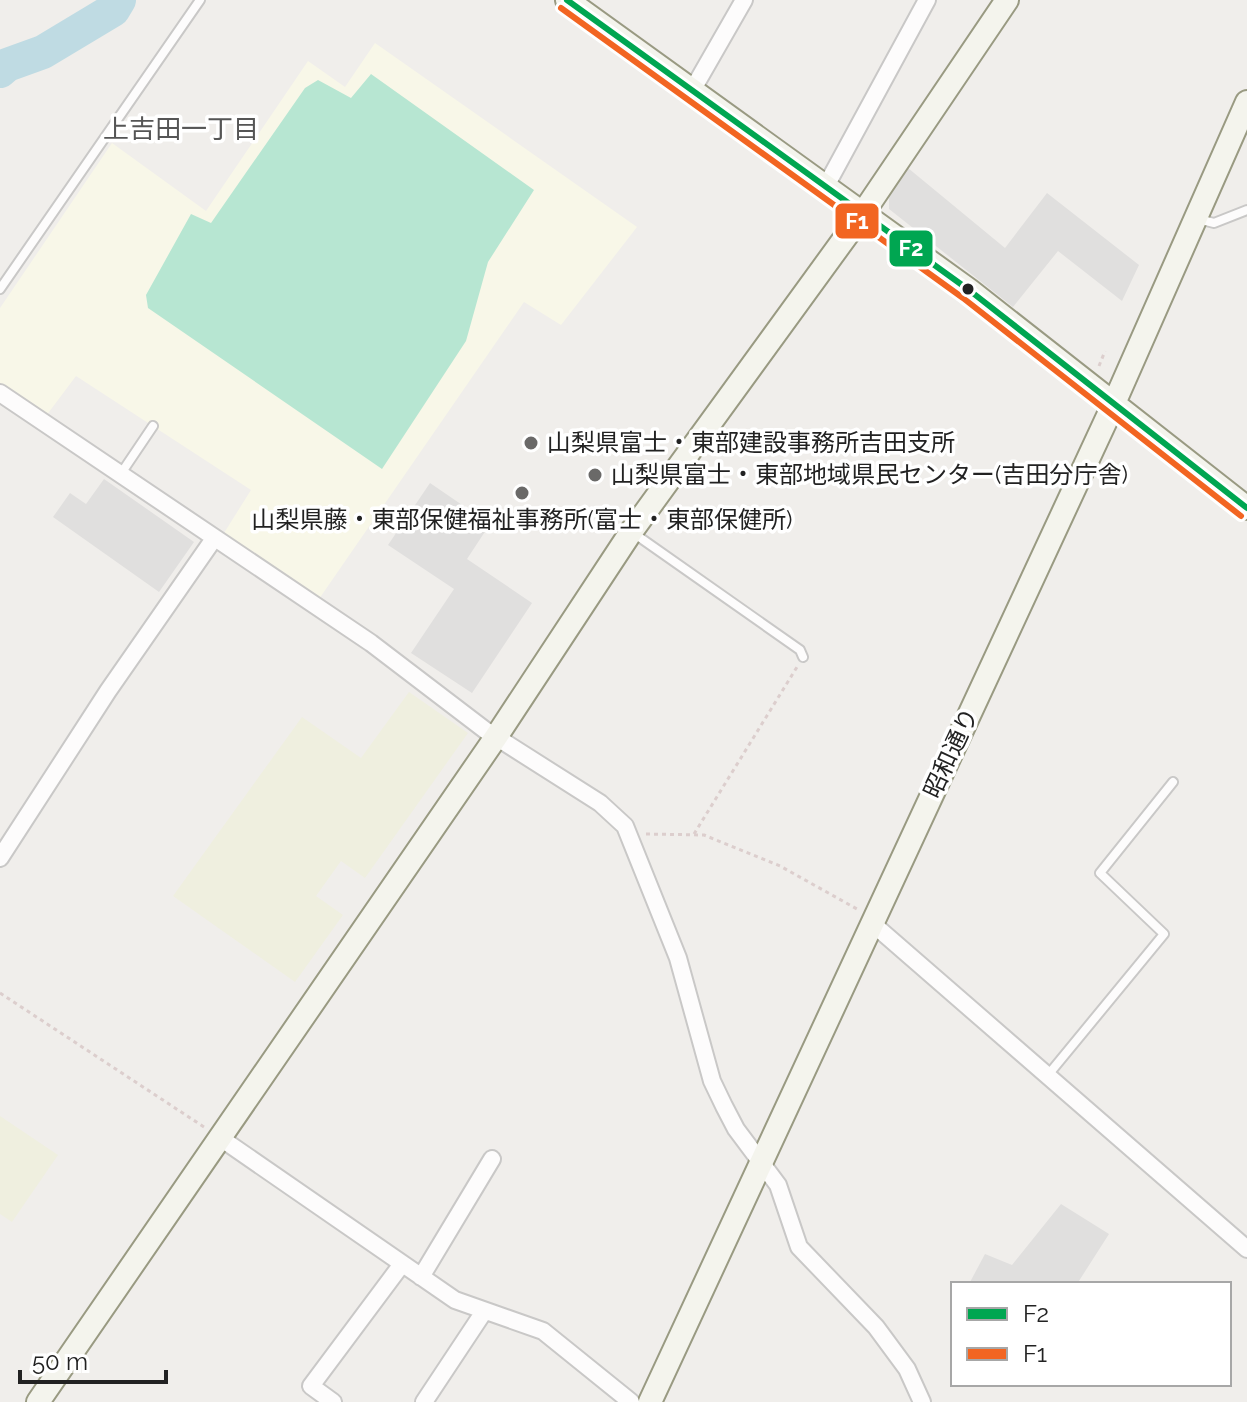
<svg xmlns="http://www.w3.org/2000/svg" width="1247" height="1402" viewBox="0 0 1247 1402" font-family="Raleway,'Noto Sans JP',sans-serif">
	<style>
		.education { fill: #f8f7e8 }
		.farmland { fill: #efefdf }
		.pitch { fill: #b7e6d2 }
		.parking { fill: #e0dfde }
		.lines { fill: none; stroke-linecap: round; stroke-linejoin: round }
		.river { stroke: #bfdbe3; stroke-width: 34 }
		.lane-casing { stroke: #c9c8c7; stroke-width: 12 }
		.street-casing { stroke: #c9c8c7; stroke-width: 20 }
		.secondary-casing { stroke: #999a82; stroke-width: 26 }
		.path { stroke: #dccecd; stroke-width: 3; stroke-dasharray: 4 4; stroke-linecap: butt }
		.lane { stroke: #fdfcfc; stroke-width: 8 }
		.street { stroke: #fdfcfc; stroke-width: 16 }
		.secondary { stroke: #f4f4ed; stroke-width: 22 }
		.bus-1-casing { stroke: #fff; stroke-width: 12 }
		.bus-2-casing { stroke: #fff; stroke-width: 12 }
		.bus-1 { stroke: #00a651; stroke-width: 6 }
		.bus-2 { stroke: #f26522; stroke-width: 6 }
		.bus-dot { fill: #222; stroke: #fff; stroke-width: 3 }
		.poi-dot { fill: #6a6968; stroke: #fff; stroke-width: 3 }
		.labels { text-anchor: middle; stroke-width: 7; stroke-linejoin: round; paint-order: stroke }
		.poi-label { font-size: 24px; fill: #222; stroke: #fff; text-anchor: start }
		.street-label { font-size: 24px; fill: #222; stroke: #fff }
		.neighbourhood-label { font-size: 26px; fill: #555; stroke: #fff }
		.line-badge { stroke: #fff; stroke-width: 3 }
		.badge-label { font-size: 22px; text-anchor: middle; font-weight: bold; fill: #fff }
	</style>
	<rect width="100%" height="100%" fill="#f0eeeb"/>
	<!-- education -->
	<path class="education" d="M375,43L637,227L561,325L524,302L319,599L224,533L251,490L76,376L46,416L0,384V308L112,143L206,211L308,61L345,87Z"/>
	<!-- farmland -->
	<path class="farmland" d="M409,692L468,733L365,878L341,861L316,896L343,915L295,982L173,896L302,717L361,758Z
		M0,1116L58,1155L12,1222L0,1214Z"/>
	<!-- pitch -->
	<path class="pitch" d="M371,74L534,190L488,262L466,341L382,469L148,308L146,295L191,214L211,223L305,88L318,80L351,98Z"/>
	<!-- parking -->
	<path class="parking" d="M908,168L1005,248L1047,193L1139,265L1122,301L1058,251L1013,307L889,209V196Z
		M104,479L194,542L159,592L53,517L70,493L86,504Z
		M430,483L490,524L467,559L532,603L472,693L411,653L454,589L388,545Z
		M1061,1204L1109,1234L1077,1284H969L985,1254L1012,1265Z"/>
	<g class="lines">
		<!-- river -->
		<path class="river" d="M0,71L7,65L43,52L113,10L119,0"/>
		<!-- lane casing -->
		<g class="lane-casing">
			<path id="lane" d="M1198,219L1214,223L1247,210
				M0,289L200,0
				M120,475L153,426
				M632,532L800,650L803,657
				M1048,1075L1164,934L1100,873L1173,782"/>
		</g>
		<!-- street casing -->
		<g class="street-casing">
			<path id="street" d="M693,89L744,0
				M826,186L927,0
				M0,393L371,643L485,730L600,803L625,826L678,958L712,1081L724,1106L736,1129L778,1185L799,1247L876,1327L907,1369L922,1402
				M0,858L108,691L213,540
				M873,924L1247,1249
				M219,1137L455,1300L543,1331L631,1402
				M421,1277L492,1159
				M333,1402L311,1386L402,1264
				M424,1402L483,1313"/>
		</g>
		<!-- secondary casing -->
		<g class="secondary-casing">
			<path id="secondary" d="M567,0L969,290L1247,508
				M38,1402L496,737L631,532L863,213L1007,0
				M650,1402L1115,401L1247,102"/>
		</g>
		<!-- path -->
		<path class="path" d="M1099,366L1105,351
			M646,834L704,835L780,866L857,909
			M694,834L797,667
			M0,993L204,1127"/>
		<!-- lane -->
		<use href="#lane" class="lane"/>
		<!-- street -->
		<use href="#street" class="street"/>
		<!-- secondary -->
		<use href="#secondary" class="secondary"/>
		<!-- bus-1 casing -->
		<g class="bus-1-casing">
			<path id="bus-1" d="M567,0L969,290L1247,508"/>
		</g>
		<!-- bus-2 casing -->
		<g class="bus-2-casing">
			<path id="bus-2" d="M561,8L963,298L1241,516"/>
		</g>
		<!-- bus-1 -->
		<use href="#bus-1" class="bus-1"/>
		<!-- bus-2 -->
		<use href="#bus-2" class="bus-2"/>
	</g>
	<!-- markers -->
	<circle class="bus-dot" cx="968" cy="289" r="7"/>
	<g class="poi-dot">
		<circle cx="531" cy="443" r="8"/>
		<circle cx="595" cy="475" r="8"/>
		<circle cx="522" cy="493" r="8"/>
	</g>
	<g class="labels">
		<!-- poi labels -->
		<g class="poi-label">
			<text x="547" y="451">山梨県富士・東部建設事務所吉田支所</text>
			<text x="611" y="483">山梨県富士・東部地域県民センター(吉田分庁舎)</text>
			<text x="522" y="528" text-anchor="middle">山梨県藤・東部保健福祉事務所(富士・東部保健所)</text>
		</g>
		<!-- street labels -->
		<g class="street-label">
			<text transform="translate(951 753) rotate(-65)" y="8">昭和通り</text>
		</g>
		<!-- neighbourhood labels -->
		<g class="neighbourhood-label">
			<text x="181" y="138">上吉田一丁目</text>
		</g>
	</g>
	<g class="line-badge">
		<rect x="834" y="202" width="46" height="38" rx="8" fill="#f26522"/>
		<rect x="888" y="229" width="46" height="39" rx="8" fill="#00a651"/>
	</g>
	<g class="badge-label">
		<text x="857" y="229">F1</text>
		<text x="911" y="256">F2</text>
	</g>
	<!-- legend -->
	<rect x="951" y="1282" width="280" height="104" fill="#ffffff" stroke="#a7a7a7" stroke-width="2"/>
	<rect x="967" y="1308" width="40" height="12" fill="#00a651" stroke="#a7a7a7" stroke-width="2"/>
	<text x="1023" y="1322" font-size="24" fill="#222222">F2</text>
	<rect x="967" y="1348" width="40" height="12" fill="#f26522" stroke="#a7a7a7" stroke-width="2"/>
	<text x="1023" y="1362" font-size="24" fill="#222222">F1</text>
	<!-- scale -->
	<path d="M20 1370v12h146v-12" fill="none" stroke="#222222" stroke-width="4"/>
	<text x="32" y="1370" font-size="24" fill="#222222" stroke="#ffffff" stroke-width="6" paint-order="stroke">50 m</text>
</svg>
